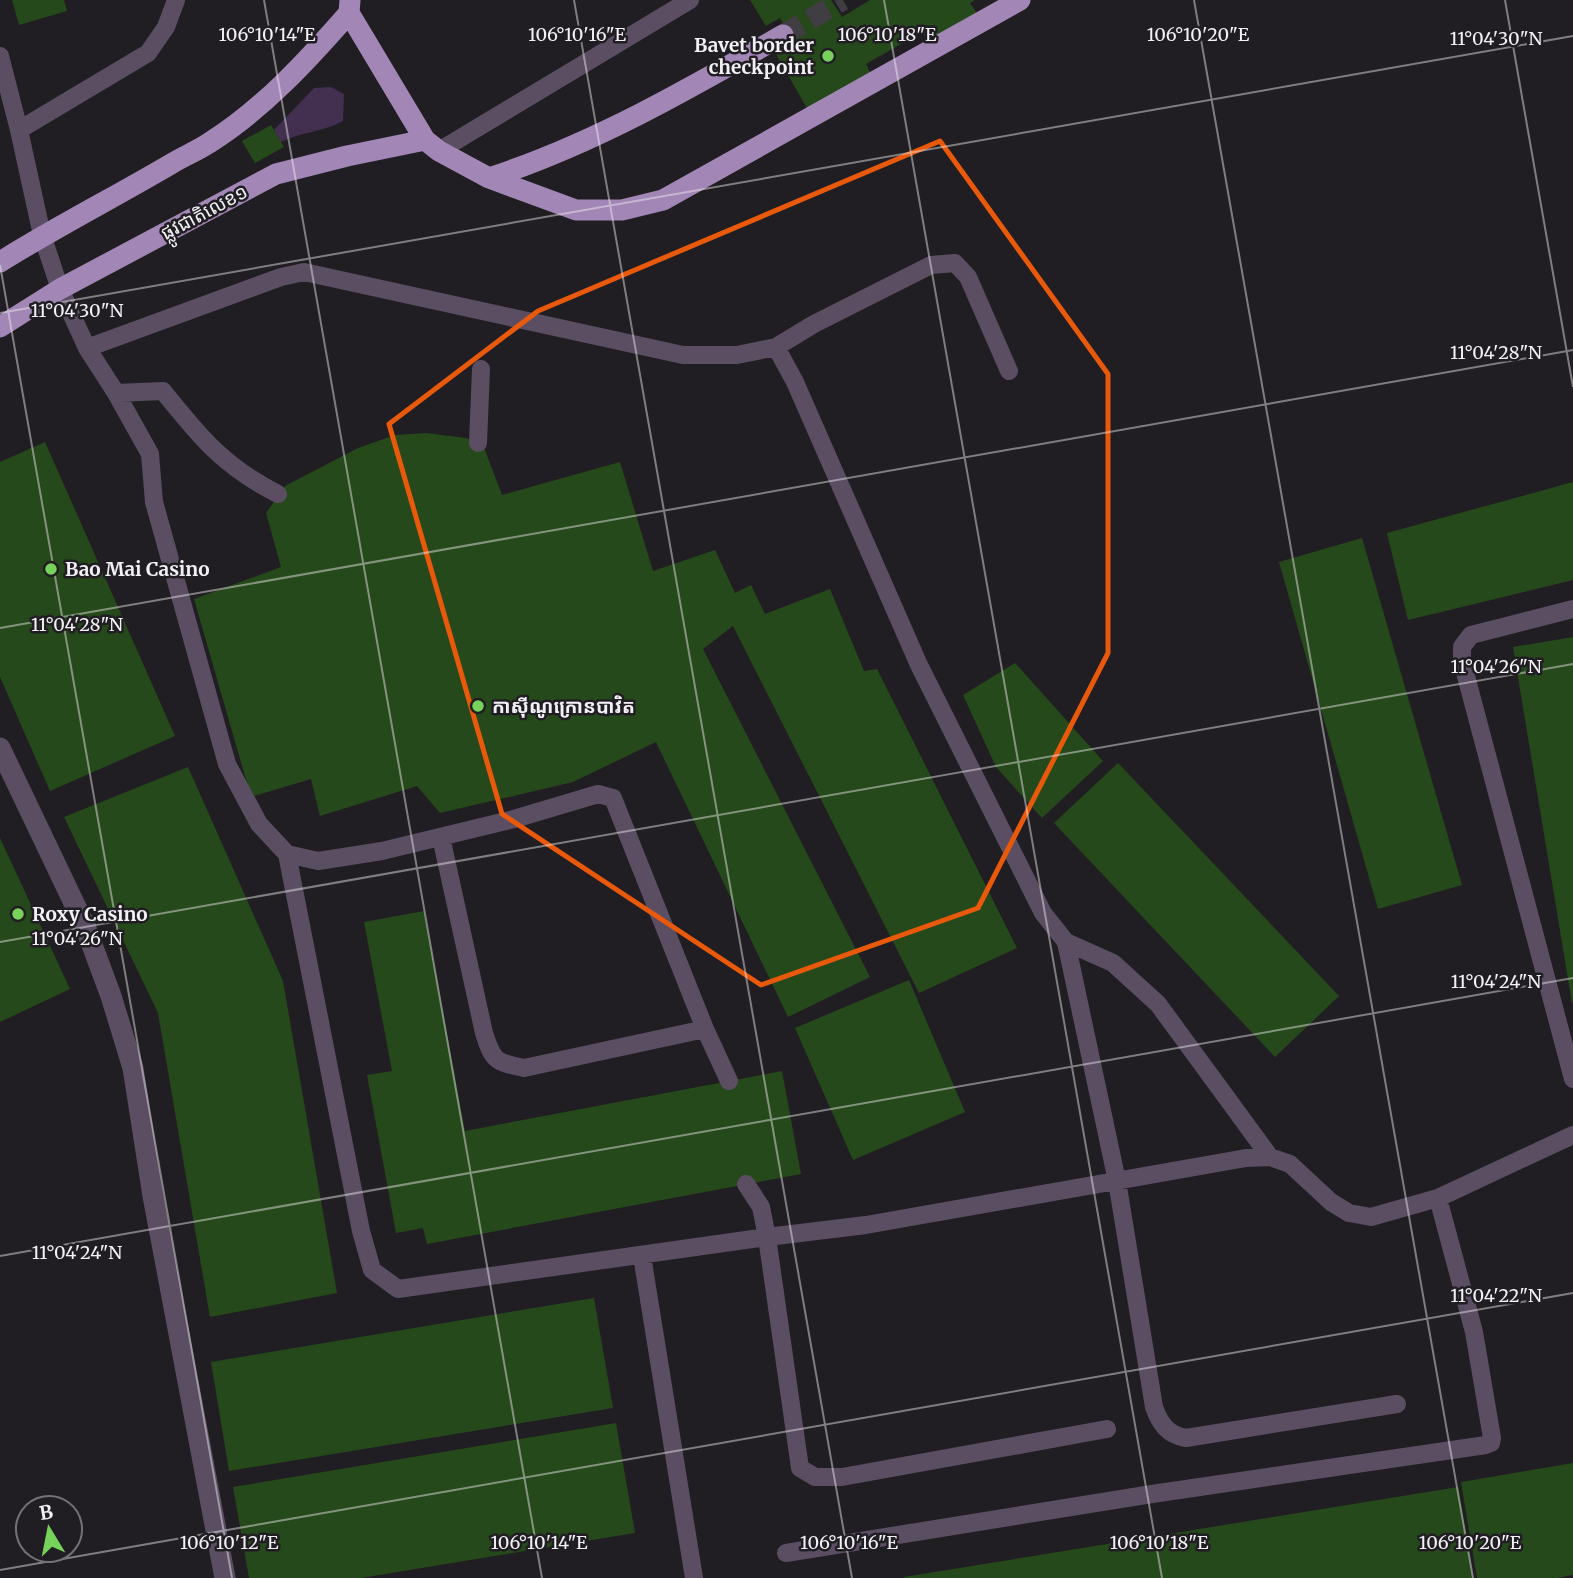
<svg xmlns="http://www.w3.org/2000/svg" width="1573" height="1578" viewBox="0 0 1573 1578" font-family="Merriweather,'Noto Sans Khmer',serif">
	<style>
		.green { fill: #432f50 }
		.building { fill: #26491b }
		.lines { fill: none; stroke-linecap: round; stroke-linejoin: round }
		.trunk-tunnel { stroke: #403e42; stroke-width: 21; stroke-dasharray: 21 10; stroke-linecap: butt }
		.service { stroke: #5b4e63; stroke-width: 18 }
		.minor { stroke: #5b4e63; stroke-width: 21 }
		.trunk { stroke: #a286b6; stroke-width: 21 }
		.marked { fill: none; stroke: #e8590c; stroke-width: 5; stroke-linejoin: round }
		.ticks { fill: none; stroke: #f3f1f5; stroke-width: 2; stroke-opacity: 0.45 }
		.poi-dot { fill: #76d25a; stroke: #201e22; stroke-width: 2.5 }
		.labels { text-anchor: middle; stroke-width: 5; stroke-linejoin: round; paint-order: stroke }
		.poi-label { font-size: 19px; font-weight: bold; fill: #f3f1f5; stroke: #201e22; text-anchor: start }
		.street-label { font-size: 19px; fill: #f3f1f5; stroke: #201e22 }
		.ticks-label { font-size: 18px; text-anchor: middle; fill: #f3f1f5; stroke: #201e22; stroke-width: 5; stroke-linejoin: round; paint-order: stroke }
	</style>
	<rect width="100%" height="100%" fill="#201e22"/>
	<!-- green -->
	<path class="green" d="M331,87L344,94L343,121C323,132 301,132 281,142L274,130L314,88Z"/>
	<!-- building -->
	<path class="building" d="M12,0H64L67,11L19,25Z
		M750,0H831L842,17L870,0H975L970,3L978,15L929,43L922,32L866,64L871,74L808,110L772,47L791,37L780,18L766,26Z
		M271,125L284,147L255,163L242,141Z
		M426,433L466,438L483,445L502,495L620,462L653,571L715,550L735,593L751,585L765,614L830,589L864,671L877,669L1017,948L919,993L733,626L703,649L870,977L788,1017L656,742L573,782L440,813L417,786L320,816L311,779L251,797L194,599L281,567L266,513L285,486L358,448L395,435Z
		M45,442L175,736L50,791L0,677V462Z
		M1573,482V580L1408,620L1387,533Z
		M1362,538L1462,885L1378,909L1279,562Z
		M1573,637V1003H1572L1513,647Z
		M1015,663L1103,761L1042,818L996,767L963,695Z
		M1118,763L1339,996L1275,1057L1054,823Z
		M188,767L283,981L337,1293L210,1317L158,1013L64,817Z
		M0,838L70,989L0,1022Z
		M424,911L465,1131L782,1071L801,1174L427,1244L423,1228L396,1233L367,1075L392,1071L364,922Z
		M909,980L965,1112L853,1160L795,1028Z
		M594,1298L613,1408L229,1471L211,1362Z
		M616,1423L635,1533L361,1578H249L233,1487Z
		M1573,1463V1575L1557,1578H1477L1461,1482Z
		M1458,1487L1473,1578H904V1577Z"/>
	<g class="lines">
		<!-- trunk-tunnel -->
		<path class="trunk-tunnel" d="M783,35L843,0"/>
		<!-- service -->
		<path class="service" d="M0,56L19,130L42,235L60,289L87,348L116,393L163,391C200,437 224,467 278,494
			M19,130L148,53L166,27L176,0
			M439,151L690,0
			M87,348L281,277L304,272L683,355H737L776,347
			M1009,371L968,277L955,263L931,265L814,324L776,347L795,382L919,665L1043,913L1066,942L1113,963L1158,1004L1270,1157
			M116,393L150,454L154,502L227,764L259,824L287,854L318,861L382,851L514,819L598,794L613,798L705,1029L729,1081
			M478,443L481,369
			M1573,609L1471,635L1462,647V661L1573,1079
			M441,837L484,1033C493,1061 495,1062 524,1068L705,1029
			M287,854L361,1231L372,1270L398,1289L767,1237L761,1207L746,1184
			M1066,942L1117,1181L1154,1407C1160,1424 1168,1435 1186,1438L1397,1404
			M642,1256L694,1578
			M1107,1429L842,1477H815L800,1468L767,1237L866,1225L1246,1158L1270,1157L1290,1164L1331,1202L1349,1213L1371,1217L1438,1198L1573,1135
			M786,1553L1152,1494L1486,1445L1491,1443L1492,1438L1474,1332L1438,1198"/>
		<!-- minor -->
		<path class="minor" d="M0,748L85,926L111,996L133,1068L153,1196L225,1578"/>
		<!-- trunk -->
		<path class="trunk" d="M350,0L349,13L425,140L439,151L489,178L576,210H622L663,200L1020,0
			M489,178C593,144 687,90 783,35
			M0,262C56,227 115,197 171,164C184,156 197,151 209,143C263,109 307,61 349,13
			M0,327L60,289L276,174L347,156L425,140"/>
	</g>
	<!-- marked area -->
	<path class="marked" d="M940,141L1108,374V653L978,908L761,985L502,814L389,424L538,311Z"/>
	<!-- ticks -->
	<path class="ticks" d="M264,0L542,1578M574,0L852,1578M884,0L1162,1578M1194,0L1473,1578M1505,0L1573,387M0,265L232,1578M0,313L1573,36M0,628L1573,350M0,942L1573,664M0,1256L1573,978M0,1570L1573,1293"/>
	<!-- markers -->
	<g class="poi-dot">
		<circle cx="828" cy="56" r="7"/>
		<circle cx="51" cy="569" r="7"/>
		<circle cx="478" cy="706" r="7"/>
		<circle cx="18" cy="914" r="7"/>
	</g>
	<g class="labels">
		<!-- poi labels -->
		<g class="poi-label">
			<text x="814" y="52" text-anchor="end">Bavet border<tspan x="814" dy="22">checkpoint</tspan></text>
			<text x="65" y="576">Bao Mai Casino</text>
			<text x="492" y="713">កាស៊ីណូក្រោនបាវិត</text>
			<text x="32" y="921">Roxy Casino</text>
		</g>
		<!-- street labels -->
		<g class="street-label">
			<text transform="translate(204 212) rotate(-28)" y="7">ផ្លូវជាតិលេខ១</text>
		</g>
	</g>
	<g class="ticks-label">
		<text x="267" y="41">106°10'14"E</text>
		<text x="577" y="41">106°10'16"E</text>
		<text x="887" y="41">106°10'18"E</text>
		<text x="1198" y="41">106°10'20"E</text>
		<text x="1496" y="45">11°04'30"N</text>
		<text x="77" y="317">11°04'30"N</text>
		<text x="1496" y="359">11°04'28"N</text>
		<text x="77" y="631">11°04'28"N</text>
		<text x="1496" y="673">11°04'26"N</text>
		<text x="77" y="945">11°04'26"N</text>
		<text x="1496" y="988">11°04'24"N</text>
		<text x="77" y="1259">11°04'24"N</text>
		<text x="1496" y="1302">11°04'22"N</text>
		<text x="229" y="1549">106°10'12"E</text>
		<text x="539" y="1549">106°10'14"E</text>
		<text x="849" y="1549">106°10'16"E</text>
		<text x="1159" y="1549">106°10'18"E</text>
		<text x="1470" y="1549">106°10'20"E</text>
	</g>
	<!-- north arrow -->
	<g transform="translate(49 1529) rotate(350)"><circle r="33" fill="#201e22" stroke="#747276" stroke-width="2"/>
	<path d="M0-5L12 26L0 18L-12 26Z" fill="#76d25a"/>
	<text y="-10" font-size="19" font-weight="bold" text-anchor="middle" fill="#f3f1f5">B</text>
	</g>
</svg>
